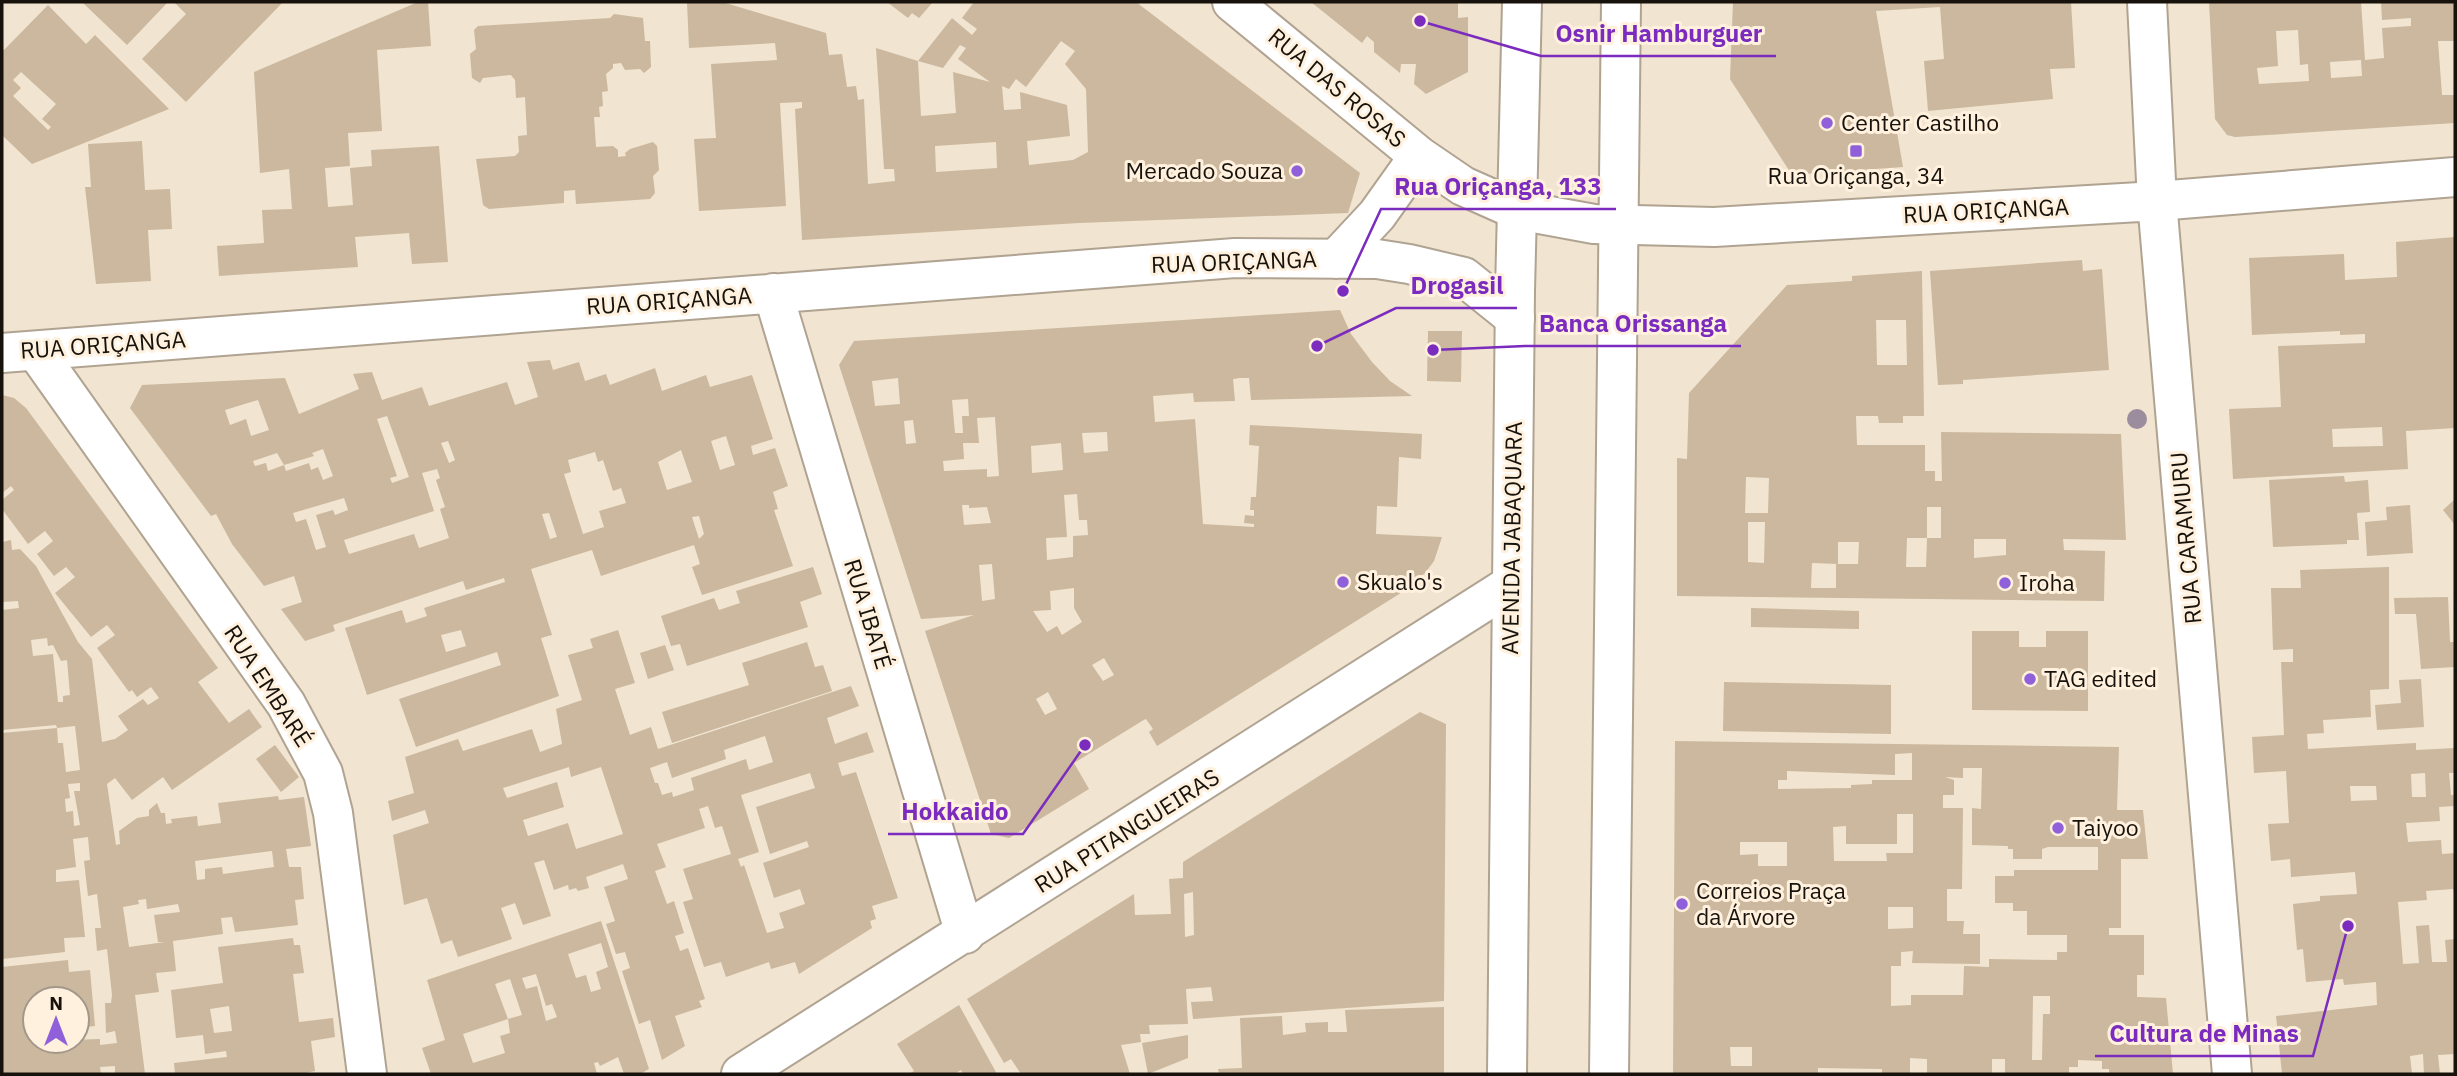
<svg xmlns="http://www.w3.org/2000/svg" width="2457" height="1076" viewBox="0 0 2457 1076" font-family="'IBM Plex Sans',sans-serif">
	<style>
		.building { fill: #cbb89e; fill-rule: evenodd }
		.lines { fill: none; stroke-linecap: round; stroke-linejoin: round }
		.minor-casing { stroke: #b0a391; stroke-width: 42 }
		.tertiary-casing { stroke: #b0a391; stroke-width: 42 }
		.primary-casing { stroke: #b0a391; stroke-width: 42 }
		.minor { stroke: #fff; stroke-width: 38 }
		.tertiary { stroke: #fff; stroke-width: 38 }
		.primary { stroke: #fff; stroke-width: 38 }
		.tree { fill: #9b8d9d }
		.poi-dot { fill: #8f60d9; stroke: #fff1de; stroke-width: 2.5 }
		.labels { text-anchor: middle; stroke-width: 6; stroke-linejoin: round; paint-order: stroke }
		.street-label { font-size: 23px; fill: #17130c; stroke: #fff1de }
		.poi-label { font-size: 23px; fill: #17130c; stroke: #fff1de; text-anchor: start }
		.leader { fill: none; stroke: #7b2cbf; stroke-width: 2.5 }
		.callout-dot { fill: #7b2cbf; stroke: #fff1de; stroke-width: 2.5 }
		.callout-label { font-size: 24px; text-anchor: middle; font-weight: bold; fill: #7b2cbf; stroke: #fff1de; stroke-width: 6; stroke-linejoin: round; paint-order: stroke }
	</style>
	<rect width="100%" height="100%" fill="#f1e4d1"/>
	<!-- building -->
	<path class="building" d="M82,2H168L127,45Z
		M174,2H283L186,102L142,59L186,14Z
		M418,2H428L431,46L377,50L382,131L348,133L350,166L325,168L328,207L353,205L350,168L372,166L371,150L439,146L448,262L412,264L409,233L355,237L358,267L219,276L217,246L264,243L262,210L292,209L289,169L260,173L254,72Z
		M687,2H722L826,33L829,55L842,54L847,87L856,86L858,100L864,99L868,184L895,181L894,169H884L876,48L918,61L952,18L972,35L977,29L962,18L974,2H1136L1360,173L1348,213L1079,223L802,240L795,109L802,108V102L780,103L786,206L699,211L694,139L716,138L711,64L777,60L775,43L689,48ZM1061,41L1075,51L1065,64L1086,89L1088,152L1073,160L1029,165L1027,141L1070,136L1067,105L1020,92L1021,109L1004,110L1002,86L1009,89L1016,79L1026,87ZM960,45L966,48L958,59L990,82L953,72L956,113L921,116L918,61L943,68ZM996,142L997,168L936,172L935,146Z
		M887,2H933L919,18L912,13L908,18Z
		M1311,2H1458V18L1468,17V72L1426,94L1414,84L1416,64H1401L1400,73L1374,52V42L1367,36L1362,43Z
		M1733,2H2071L2075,68L2050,69L2053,99L1928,111L1924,61L1944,59L1940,7L1876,11L1903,167L1792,175L1730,79Z
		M2209,2H2361L2365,60L2384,58L2382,28L2411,26V18L2382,20L2381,2H2455V41H2438L2442,95H2455V123L2235,137L2227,135L2215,119ZM2298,30L2300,65L2308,64L2309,81L2259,84L2257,68L2278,66L2276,31ZM2361,60L2362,76L2331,78L2330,62Z
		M48,5L86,44L95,35L169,109L32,164L2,135V48L4,50ZM21,72L56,104L42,119L51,127L48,130L13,96L21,88L13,80Z
		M614,14L643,18L645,41H650L651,67L644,73L640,69L625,70L621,63L613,64V68L606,74L608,91L602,92L603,106L599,107L600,117H594L596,147L613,146L618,150V157L626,156L625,153L630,149L653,142L657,146L659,170L653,176L655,193L650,199L576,204L575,190L564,191V203L489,209L483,205L476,159L515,156L519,152L518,136L527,135L525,97L516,98L515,80L511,75L483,78L480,83L472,78L470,54L476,49L474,30L478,26L610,18Z
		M142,141L145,190L170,189L172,229L148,230L151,281L96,284L85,187H91L88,144Z
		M2455,237V428L2406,431L2408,469L2233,479L2229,409L2281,407L2278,346L2365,343V334L2340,335V331L2252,335L2249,258L2344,254L2345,280L2397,277L2396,242ZM2382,427L2383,446L2333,447L2332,429Z
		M2082,260L2083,271L2102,269L2109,370L1963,380V384L1938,385L1930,271Z
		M1922,271L1924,416H1903V423H1879L1878,416H1856L1857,445H1925V471H1935V481H1942L1941,432L2121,434L2126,540L2063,539L2064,550L2105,551L2104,601L1677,596V458L1687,459L1689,393L1787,285L1852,281V276ZM1876,320H1906L1907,365H1877ZM1746,477L1769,478L1768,513H1745ZM1927,507H1941V538H1927L1926,567H1906L1907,538H1927ZM1748,522H1765L1764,563L1748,562ZM1974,539H2006V555L1974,558ZM1838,542H1859L1858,564H1836V588H1811L1812,563L1838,564Z
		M1340,310L1351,334L1372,362L1390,381L1412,396L1251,400L1249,378H1240L1233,379L1235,401L1194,402L1193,393L1153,396L1155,422L1195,419L1203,524L1254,527V524L1244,523L1245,515L1254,516V510H1250L1251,497H1256L1259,446L1249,445L1250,425L1422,434L1421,459L1399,457L1397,507L1377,506L1376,534L1442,537L1434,561L1425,573L1404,591L1157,746L1149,732L1153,729L1146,719L1142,721L1074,763L1089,789L1009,838L991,834L925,631L974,615L921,619L839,365L854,341ZM898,378L900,404L875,406L872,381ZM968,399L969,416H962L963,433H955L952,400ZM995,417L999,476L987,477V469L944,471L943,461L964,459L963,443H979L977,418ZM913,420L916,443L906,444L904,421ZM1107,432L1108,451L1084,453L1082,433ZM1061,443L1063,470L1032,473L1031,446ZM1077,494L1079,520H1087L1088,535L1073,536V557L1047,560L1046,538L1067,537L1064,495ZM962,505H969V508L987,507L991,523L964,525ZM992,564L995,599L982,601L979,565ZM1074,588V608L1082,622L1062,635L1057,626L1047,632L1033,611L1051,610L1050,591ZM1104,658L1114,675L1103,681L1092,665ZM1048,692L1057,709L1045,715L1036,699Z
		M1428,331H1462L1461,382L1427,381Z
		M550,360L553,370L579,362L585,381L606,374L610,385L655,368L662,391L706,375L710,387L752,375L773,439L751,446L753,455L775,448L788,486L773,492L778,509L774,510L793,566L702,595L692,567L700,564L694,545L601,576L592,550L531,569L552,635L541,638L559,696L416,747L399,699L501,665L497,652L367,695L345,628L402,610L406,623L427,616L424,608L505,582L504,578L466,590L463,581L333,625L335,631L305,641L281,609L302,602L294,576L264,586L232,544L216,514L211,516L130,408L142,385L285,378L299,414L359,389L353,374L372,372L382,400L422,387L429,406L507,382L515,405L538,397L527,362ZM258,400L269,430L251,436L246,419L230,425L225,410ZM387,416L409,477L392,483L390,478L397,476L377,419ZM726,436L735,465L720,470L711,441ZM448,441L455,460L449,463L441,443ZM323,449L333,476L323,480L318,467L311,470L309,463L286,471L284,465L314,456L312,453ZM681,450L692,482L667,490L658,462ZM595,452L598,462L603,460L613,491L621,488L626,503L599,511L604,527L583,534L564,474L571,472L568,460ZM277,453L284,465L268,471L266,463L255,466L253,461ZM437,469L440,478L436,480L445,507L440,509L449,538L419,548L414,534L349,554L344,540L434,511L422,473ZM344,498L348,510L335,515L333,510L316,515L326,547L316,550L306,519L296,522L293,513ZM549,513L557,537L550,539L542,514ZM699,516L704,534L699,539L692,517ZM461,630L466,646L446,652L441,635Z
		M2,395L14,398L26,408L218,668L198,682L229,723L249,709L262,727L172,790L163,777L132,800L115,778L107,784L116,845L120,844L119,831L137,818L149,816V810L157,803L161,813H165L166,824L172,823L171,819L197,816L198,826L221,823L218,803L278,796L279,800L304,797L311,846L286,849L289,867H301L304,899L295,900L298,925L235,932L232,917L221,918L223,934L173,941L176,971L156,973L159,992L135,995L145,1074H115V1066L100,1067L101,1074H2V967L68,960L69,972L90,970L95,1026L77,1028V999H35V1041L100,1039V1045L117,1043L115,1031L106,1033L105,1003H111L112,995L107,949L97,951L95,928H101L97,894L88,896L84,861L90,860L88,837L73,839L76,867L56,870V882L79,880L85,937L64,938L65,952L2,959V733L57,728L58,743H63L66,772L80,770L75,726L57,728L56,725L2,730V610L19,608L18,601L2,602V542L11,540L12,550L20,549L36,566L78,642L92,659L102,742L115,739L128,730L118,716L143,699L148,705L159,698L151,687L137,697L132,690L129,692L97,648L115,635L107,625L91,637L55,593L75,577L66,567L54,576L37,554L53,541L45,531L28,544L2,509V500L14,490L11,486L2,493ZM47,638L48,646L53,645L61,661L67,660L70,695L63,696V702H58L53,654L33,656L31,640ZM80,783V791H74L80,825L74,826L73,811L66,812L65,799L70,798L68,784ZM272,851L274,867L223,874L222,867L205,869V879L197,880L195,861ZM146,899L147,909L178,904L180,912L154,915L158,942H165L129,947L123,907L139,904L138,900Z
		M2344,476L2345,482L2368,480L2370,512L2357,513L2359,540H2347V544L2273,547L2269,480Z
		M2455,499V525L2443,510Z
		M2410,505L2413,553L2367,556L2365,522L2387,520L2386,507Z
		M813,567L822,594L800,602L808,627L687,666L680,644L671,646L661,616L714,598L719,610L740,603L736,591Z
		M2389,567V689L2370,690L2371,717L2323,720L2324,733L2307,734L2308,749L2416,743V750L2455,748V773H2449L2451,795H2455V806L2439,807L2440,821L2406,823L2408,842L2441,840L2442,854L2455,853V897L2453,889L2426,891L2427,900L2398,902L2403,964L2419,963L2416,926L2429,925L2432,962H2447L2445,940L2455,939V1054L2438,1055L2440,1074H2424L2423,1054L2410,1056L2412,1074H2282L2276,1016L2377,1005L2376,982L2344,985L2343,979L2306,982L2303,949L2297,950L2293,904L2320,901V896L2357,894L2355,872L2291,877L2290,859L2271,861L2268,824L2289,823L2286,771L2254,773L2252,737L2284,735L2281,662H2293V649L2273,650L2271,588H2301L2300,570ZM2425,773L2426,797H2412L2411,774ZM2350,786H2376L2377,800L2351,801Z
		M2448,597L2450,642H2455V667L2421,669L2416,614H2395L2394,598Z
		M1751,608L1859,611V629L1751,627Z
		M618,630L635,683L615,689L630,735L651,727L658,749L851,686L859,706L827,718L835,744L867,732L874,752L838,763L842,776L856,772L898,898L872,906L876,919L870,921L872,928L799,974L795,962L771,969L769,962L726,977L721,962L704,967L683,902L693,899L683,869L731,854L722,826L715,828L708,806L699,809L705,828L657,844L666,867L655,871L667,904L674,901L684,933L675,936L680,951L688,948L705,999L699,1001L702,1007L675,1016L685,1046L662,1060L650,1020L639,1024L622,971L630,968L625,952L616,954L606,924L615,921L604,887L628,879L623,864L586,877L589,888L578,891L576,888L569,890L568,885L554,890L544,860L534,863L551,916L523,925L515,903L501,908L512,939L458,957L452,940L441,944L427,898L404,905L393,835L429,823L425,810L392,821L388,801L414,793L405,757L458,739L463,751L532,729L540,752L562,744L556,709L582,700L568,655L593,648L590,639ZM765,736L773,762L749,770L746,759L691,778L694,790L673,797L672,792L662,795L658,783H655L650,768L667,762L672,778L726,759L724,750ZM569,767L571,777L601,767L623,834L576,849L568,823L528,836L523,820L564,807L557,782L507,798L503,788ZM810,773L815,788L756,807L770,854L807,841L809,847L763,863L774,898L800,889L805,904L779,913L784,928L767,933L744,865L741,867L738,859L759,852L741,795Z
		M1972,631H2019V647H2046V631H2088V711L1972,710Z
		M807,642L815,667L823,665L832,691L672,743L662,712L749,685L742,663Z
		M665,645L674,670L648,679L640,653Z
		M2421,679L2424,727L2377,730L2375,705L2401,703L2399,680Z
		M1724,682L1891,685V734L1723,731Z
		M1420,712L1446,724L1444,1001L1193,1019L1191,1002L1213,1001L1211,987L1186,989L1188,1024L1149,1025L1150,1034H1140L1141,1042L1121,1045L1130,1074H1021L1011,1059L1004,1063L967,999L1134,894L1135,915L1171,914L1169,879L1183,878V862ZM1193,892L1194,935L1185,937L1184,894Z
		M1675,741L2119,747L2117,810H2143L2148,859H2121V928H2109V935H2144V975H2137V997L2166,998L2173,1074H2109V1069H2102V1061L2078,1060V1067H2069V1074H2005V1059H1992V1074H1927V1059L1910,1058V1074H1882V1069L1818,1068V1074H1673ZM1912,753V780H1872V784L1851,785V788L1778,789V780H1787V771L1895,775V754ZM1963,768H1982L1981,809L1972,808V845L2008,846V849H2013V859H2042V849L2048,847H2098V870H2014V876H1995V903H2013V911H2027V935H2067V952H2057V960L1989,959V967L1964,966L1963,995H1911V1005L1891,1006V966H1901V952L1913,951L1912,963L1980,964V934H1963L1964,921H1947V889H1962L1963,808H1943V795H1954V780L1945,777L1963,778ZM1897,814H1913V853H1886L1887,861H1834L1833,827L1846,826V844H1897ZM1740,842H1787V866H1758V854L1740,855ZM1818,892H1838V898H1818ZM1770,893V901H1746V894ZM1888,907H1913V928L1888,929ZM2033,996H2050V1014H2043L2042,1060H2032ZM1730,1047H1752V1066H1731Z
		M275,745L299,777L281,792L256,759Z
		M601,921L649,1069L640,1074H624L618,1057L600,1066L598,1062L594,1063L597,1074H431L422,1048L445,1040L427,980ZM601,943L608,967L596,972L601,989L591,992L586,975L576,978L568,954ZM536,974L546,1006L552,1004L557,1017L546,1021L537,986L526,989L522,978ZM510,979L522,1015L508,1019L510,1033L500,1036L505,1053L473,1063L463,1034L508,1019L495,984Z
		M293,938L294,945H300L304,973L293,974L299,1022L333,1018L335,1037L311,1041L315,1071L301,1074H175L174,1063L227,1057L226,1051L205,1054L203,1035L176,1038L171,990L223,983L218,947ZM229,1006L232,1031L214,1033L210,1009Z
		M959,1005L997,1074H963L961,1070L954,1074H909L914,1071L897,1044Z
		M1444,1007V1074H1219L1218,1069L1242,1068L1240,1018L1282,1016L1283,1035L1306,1032L1305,1023L1328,1022V1032H1347L1345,1010Z
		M1188,1035V1058L1148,1074L1142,1043Z"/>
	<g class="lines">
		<!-- minor casing -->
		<g class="minor-casing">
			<path id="minor" d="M1232,2L1419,156L1463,186L1517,210
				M2147,2L2157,201L2455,177
				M1336,259L1377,215L1419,156
				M773,293L965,934
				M36,351L286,704L323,773L333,813L367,1074
				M2,353L1235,258L1377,259L1409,264L1464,277L1515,318
				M741,1074L1512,584"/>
		</g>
		<!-- tertiary casing -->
		<g class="tertiary-casing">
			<path id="tertiary" d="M1517,210L1594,224L1714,227L2157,201L2232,1074"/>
		</g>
		<!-- primary casing -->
		<g class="primary-casing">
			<path id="primary" d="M1507,1074L1515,291L1522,2
				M1609,1074L1621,2"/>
		</g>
		<!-- minor -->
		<use href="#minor" class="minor"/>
		<!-- tertiary -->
		<use href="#tertiary" class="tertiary"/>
		<!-- primary -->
		<use href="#primary" class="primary"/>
	</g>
	<!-- trees -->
	<circle class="tree" cx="2137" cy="419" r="10"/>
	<!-- markers -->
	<g class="poi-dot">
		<circle cx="1827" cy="123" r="7"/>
		<rect x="1849" y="144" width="14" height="14" rx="3.5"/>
		<circle cx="1297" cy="171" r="7"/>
		<circle cx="1343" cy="582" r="7"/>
		<circle cx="2005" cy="583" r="7"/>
		<circle cx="2030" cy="679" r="7"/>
		<circle cx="2058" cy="828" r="7"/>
		<circle cx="1682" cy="904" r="7"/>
	</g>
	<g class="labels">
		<!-- street labels -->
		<g class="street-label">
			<text transform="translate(1337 88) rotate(40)" y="8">RUA DAS ROSAS</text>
			<text transform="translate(1986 211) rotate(-3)" y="8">RUA ORIÇANGA</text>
			<text transform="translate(1234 262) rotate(-2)" y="8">RUA ORIÇANGA</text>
			<text transform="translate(669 301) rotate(-4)" y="8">RUA ORIÇANGA</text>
			<text transform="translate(103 345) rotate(-4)" y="8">RUA ORIÇANGA</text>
			<text transform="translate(1512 538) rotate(-89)" y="8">AVENIDA JABAQUARA</text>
			<text transform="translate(2186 538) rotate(-95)" y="8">RUA CARAMURU</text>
			<text transform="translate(868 614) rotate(73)" y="8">RUA IBATÉ</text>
			<text transform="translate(268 686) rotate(57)" y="8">RUA EMBARÉ</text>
			<text transform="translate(1127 831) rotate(-32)" y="8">RUA PITANGUEIRAS</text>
		</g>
		<!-- poi labels -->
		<g class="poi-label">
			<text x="1841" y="131">Center Castilho</text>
			<text x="1283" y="179" text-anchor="end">Mercado Souza</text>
			<text x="1856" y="184" text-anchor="middle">Rua Oriçanga, 34</text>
			<text x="1357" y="590">Skualo's</text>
			<text x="2019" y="591">Iroha</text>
			<text x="2044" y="687">TAG edited</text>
			<text x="2072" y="836">Taiyoo</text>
			<text x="1696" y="899">Correios Praça<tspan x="1696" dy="26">da Árvore</tspan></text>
		</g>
	</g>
	<!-- callouts -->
	<path class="leader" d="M1420 21L1541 56H1776M1343 291L1381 209H1616M1317 346L1396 308H1517M1433 350L1525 346H1741M1085 745L1023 834H888M2348 926L2313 1056H2095"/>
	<g class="callout-dot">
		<circle cx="1420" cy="21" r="7"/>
		<circle cx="1343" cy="291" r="7"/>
		<circle cx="1317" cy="346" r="7"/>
		<circle cx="1433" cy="350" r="7"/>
		<circle cx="1085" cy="745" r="7"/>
		<circle cx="2348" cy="926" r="7"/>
	</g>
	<g class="callout-label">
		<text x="1659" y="42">Osnir Hamburguer</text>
		<text x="1498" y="195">Rua Oriçanga, 133</text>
		<text x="1457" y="294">Drogasil</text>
		<text x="1633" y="332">Banca Orissanga</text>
		<text x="955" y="820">Hokkaido</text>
		<text x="2204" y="1042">Cultura de Minas</text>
	</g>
	<!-- border -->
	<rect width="2457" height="1076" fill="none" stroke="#17130c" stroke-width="7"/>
	<!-- north arrow -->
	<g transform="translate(56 1020)"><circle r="33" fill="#fff1de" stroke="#a2988a" stroke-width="2"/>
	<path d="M0-5L12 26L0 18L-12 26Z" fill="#8f60d9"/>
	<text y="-10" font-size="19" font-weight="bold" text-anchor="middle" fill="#17130c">N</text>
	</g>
</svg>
